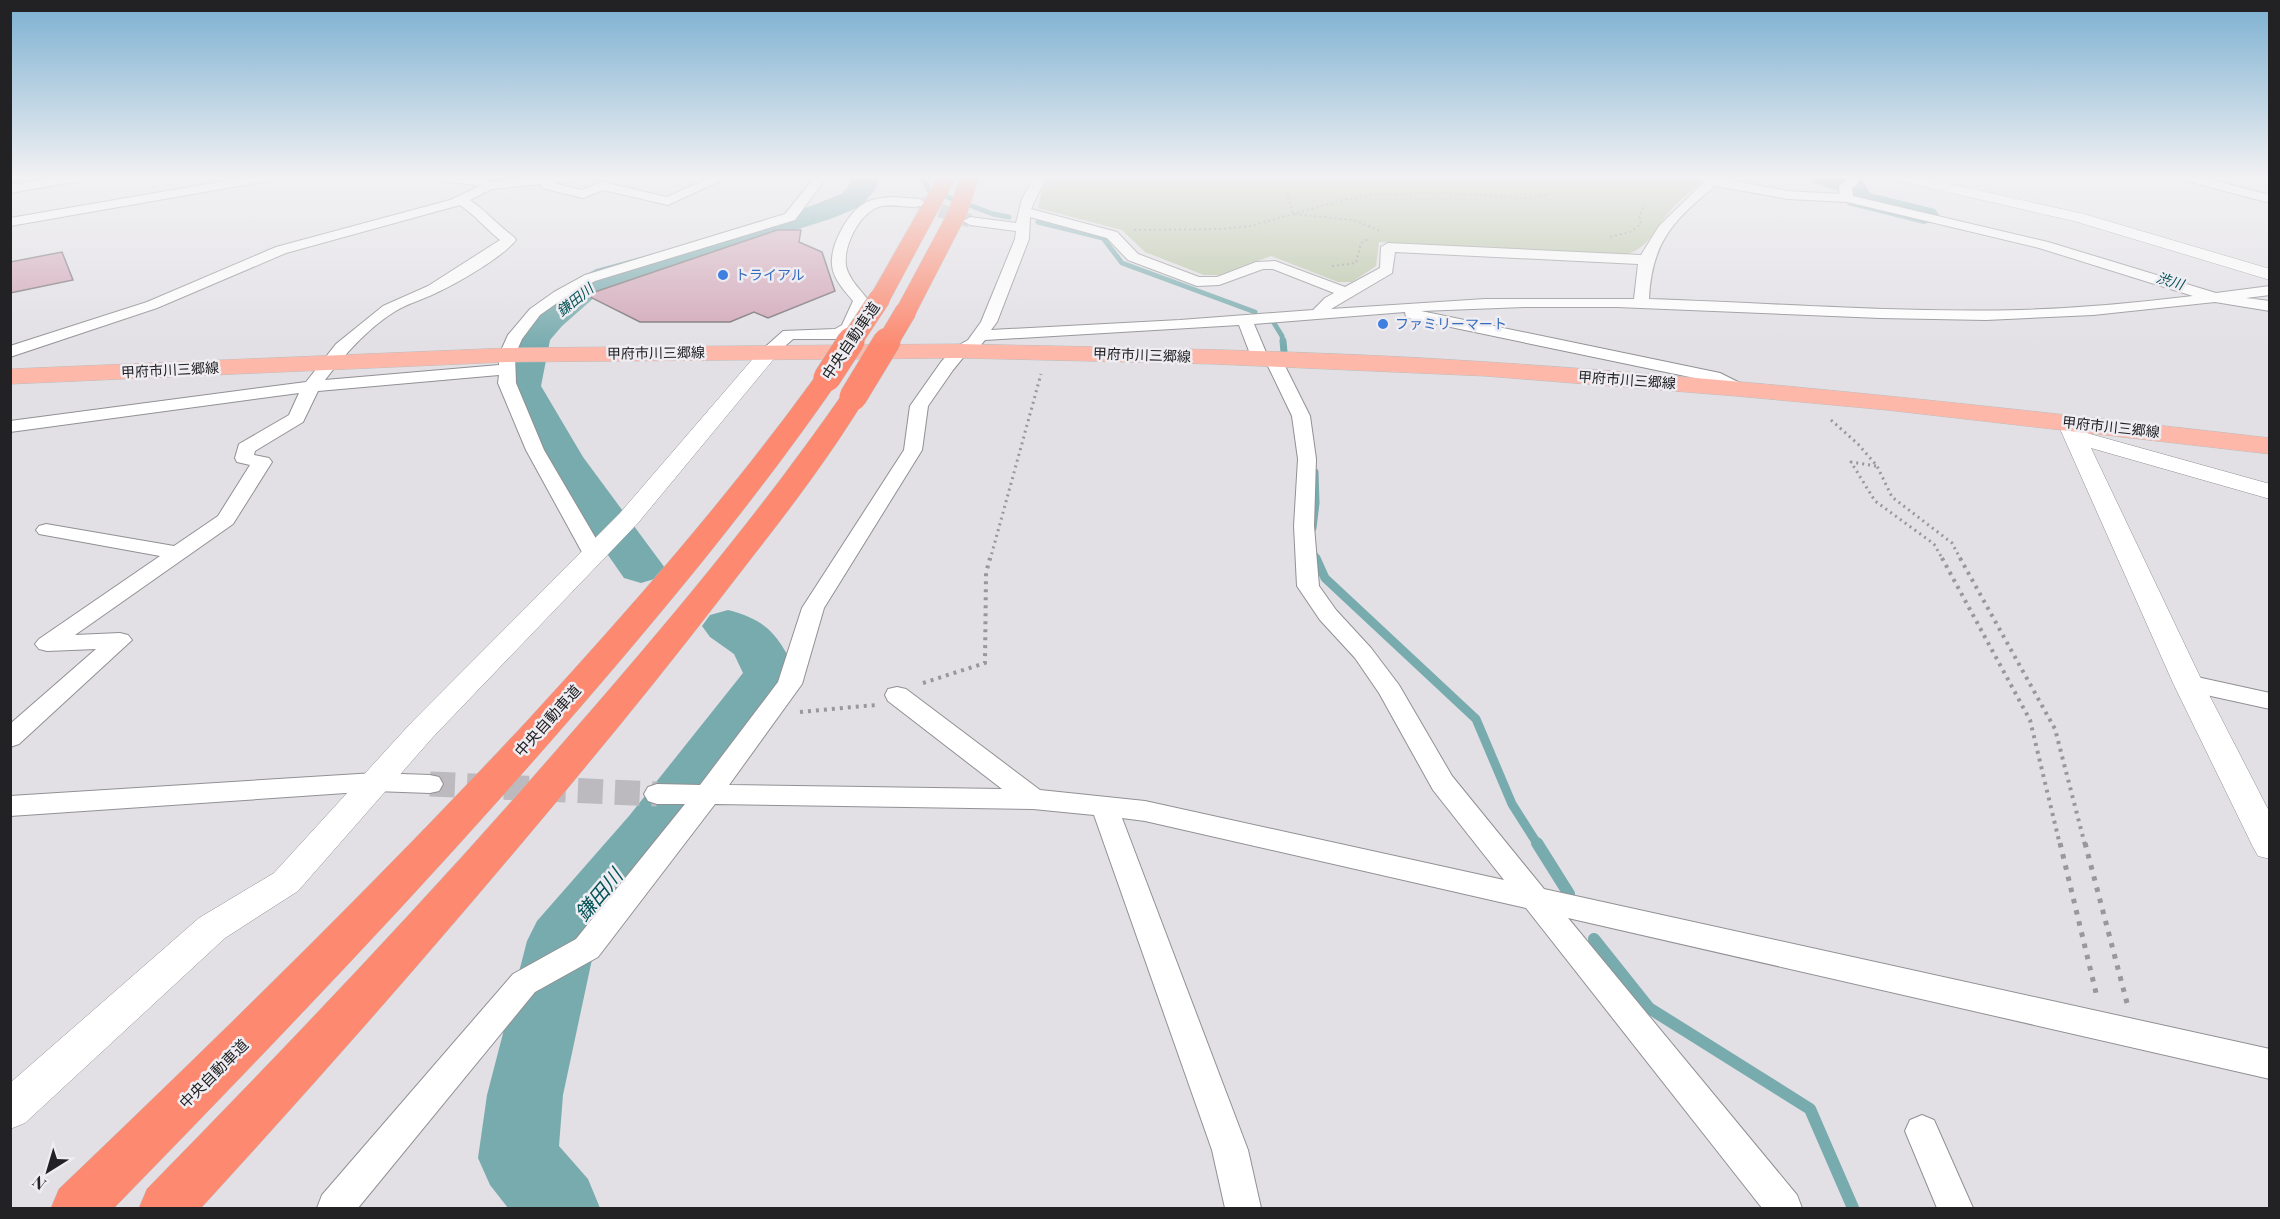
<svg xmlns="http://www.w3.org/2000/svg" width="2280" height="1219" viewBox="0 0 2280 1219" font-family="'Playfair Display','Noto Sans JP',serif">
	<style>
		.green { fill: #b6c4a2 }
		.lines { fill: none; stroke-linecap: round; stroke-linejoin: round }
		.stream-far3 { stroke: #78abae; stroke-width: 5 }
		.stream-far2 { stroke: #78abae; stroke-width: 7 }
		.stream-far1 { stroke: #78abae; stroke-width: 9 }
		.stream { stroke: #78abae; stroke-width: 12 }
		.river { fill: #78abae; fill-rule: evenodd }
		.building { fill: #d2a7b7; stroke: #797375; stroke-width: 1.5 }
		.minor-tunnel-far1 { stroke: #bcbabe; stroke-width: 14; stroke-dasharray: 14 7; stroke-linecap: butt }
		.minor-tunnel { stroke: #bcbabe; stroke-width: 25; stroke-dasharray: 25 12; stroke-linecap: butt }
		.minor-casing { stroke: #919094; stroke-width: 2 }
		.tertiary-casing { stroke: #919094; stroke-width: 1 }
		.primary-casing { stroke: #bdbdbd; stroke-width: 1 }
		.motorway-casing { stroke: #bdbdbd; stroke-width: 1 }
		.path-far3 { stroke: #98979a; stroke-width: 2; stroke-dasharray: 2 3; stroke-linecap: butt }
		.path-far2 { stroke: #98979a; stroke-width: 3; stroke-dasharray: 2 4; stroke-linecap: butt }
		.path-far1 { stroke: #98979a; stroke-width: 4; stroke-dasharray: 3 5; stroke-linecap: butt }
		.path { stroke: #98979a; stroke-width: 5; stroke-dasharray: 4.5 7; stroke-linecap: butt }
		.minor { fill: #fff; fill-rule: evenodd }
		.tertiary { fill: #fff; fill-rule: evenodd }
		.primary { fill: #fdb8a9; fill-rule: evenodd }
		.motorway { fill: #fc8970; fill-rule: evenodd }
		.motorway-bridge-far1-casing { stroke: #bdbdbd; stroke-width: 22; stroke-linecap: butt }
		.motorway-bridge-casing { stroke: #bdbdbd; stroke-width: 28; stroke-linecap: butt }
		.motorway-bridge-far1 { stroke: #fc8970; stroke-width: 21 }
		.motorway-bridge { stroke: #fc8970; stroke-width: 27 }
		.shop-dot { fill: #3f7fe0; stroke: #efedf2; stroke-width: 2 }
		.labels { text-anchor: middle; stroke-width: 5; stroke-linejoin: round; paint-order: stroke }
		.far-shop-label { font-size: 14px; fill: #366cbe; stroke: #efedf2; text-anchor: start }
		.far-water-label { font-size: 14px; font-style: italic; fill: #055458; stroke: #efedf2 }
		.far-street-label { font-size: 14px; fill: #222224; stroke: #efedf2 }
		.street-label { font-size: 15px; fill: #222224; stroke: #efedf2 }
		.near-water-label { font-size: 20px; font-style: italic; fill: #055458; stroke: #efedf2 }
	</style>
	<rect width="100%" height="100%" fill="#e2e0e5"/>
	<!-- green -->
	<path class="green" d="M1048,177H1695L1702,182C1691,191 1679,200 1670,211C1657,226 1648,249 1627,254L1379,242L1376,266L1352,282H1338L1271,256L1219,275H1204L1145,252L1122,230L1038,208L1043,186Z"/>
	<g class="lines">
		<!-- stream-far3 -->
		<path class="stream-far3" d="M922,177L929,190L993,214L1009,217
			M1038,222L1103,238L1122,263L1255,312
			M1274,323L1282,336L1283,343"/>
		<!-- stream-far2 -->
		<path class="stream-far2" d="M1283,341L1284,352
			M1313,528L1316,503L1315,472
			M1313,552L1317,560"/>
		<!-- stream-far1 -->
		<path class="stream-far1" d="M1316,558L1325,578L1476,719L1512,804L1538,845"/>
		<!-- stream -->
		<path class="stream" d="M1537,843L1569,894
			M1594,939L1649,1008L1810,1109L1853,1208"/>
		<!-- river -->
		<path class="river" d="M852,177H880L875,190L861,206L833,218L699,261L620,283L596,296L562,326L550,340L541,386L583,457L665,568L658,578L641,583L624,578L555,479L501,386L514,339L536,310L572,282L596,269L677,247L811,206L841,194L848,187Z
			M1810,177H1852L1862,180L1870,193L1935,209L1939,215L1935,221L1924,224L1848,205L1840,191L1814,183Z
			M728,610C771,621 779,638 798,675L673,850L594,950L563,1095L559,1146L588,1179L600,1208H508L490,1185L478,1158L487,1095L527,941L537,921L629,816L743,673L734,654L710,637L702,626L710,615Z"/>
	</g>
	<!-- building -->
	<path class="building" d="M777,230H801L799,242L822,252L835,291L768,318L754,312L730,322H640L586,295Z
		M62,252L73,280L10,293V262Z"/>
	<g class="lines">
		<!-- minor-tunnel-far1 -->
		<path class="minor-tunnel-far1" d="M920,203L970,221"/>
		<!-- minor-tunnel -->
		<path class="minor-tunnel" d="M430,784L657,794"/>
		<!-- minor casing -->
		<g class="minor-casing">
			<path id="minor" d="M59,177H85L79,181L10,193V185Z
				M248,177H274L268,181L10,226V218Z
				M439,177H481L491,182L542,177H581L575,181L553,183L582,190L602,182L667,197L711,177L726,178L668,205L603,190L583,198L542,188L540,184L492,189L470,200C487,212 498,225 514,237L516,240C503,257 456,284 436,293C422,300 406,304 394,312C367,329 344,355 325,380L499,365V355L508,335L530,309L554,292L585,275L785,214L815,177H827L795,220L595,281L564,298L540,315L522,339L515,355L516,383L544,450L605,554L601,558L594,560L587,558L583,554L526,450L498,383L499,375L318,391L303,422L255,451L254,455L269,458L272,462L233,524L75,635L120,633L128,635L132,640L19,744L10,747V724L96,649L47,651L39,649L35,644L39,639L160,556L39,534L36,530L39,526L46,524L174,546L218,516L250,465L237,462L235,458L239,444L289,415L299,393L10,432V421L306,382L336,344L383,306L428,286L500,240C485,228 476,216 460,205L286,253L157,308L10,357V346L147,302L276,247L450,200L480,186L445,181Z
				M1034,177H1046L1031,209L1117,232L1138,254L1199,277H1217L1256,262L1275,261L1345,287L1380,268L1381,247L1388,243L1641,255L1659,226L1705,181L1696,177H1715L1788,191L1840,194L1839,186L1846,181V177H1858V183L1852,188L1853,196L2048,242L2216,293L2270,286V295L2246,298L2270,301V311L2215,302L2093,315L1986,320L1880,318L1617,307H1524L1421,311L1720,373L1742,384L1745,388L1742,392H1730L1709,381L1412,319L1406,317L1405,312L1254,324L1268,357L1274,355L1280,356L1310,416L1316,459L1314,526L1319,586L1336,610L1371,648L1399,685L1452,776L1544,889L2270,1049V1079L1568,918L1797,1195L1802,1208H1762L1526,908L1145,821L1122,818L1248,1150L1261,1208H1225L1212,1150L1094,815L1033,809L715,804L598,957L535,992L358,1208H317L322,1195L513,974L576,939L685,804H657L648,801L644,794L648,787L657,784L700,785L778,682L802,608L904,450L910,406L941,362L954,348L968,340L981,322L1015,239L1016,231L970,225L963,221L970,217L1016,223L1022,199ZM1715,186L1788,199L1847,202L2039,248L2193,296C2136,303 2079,308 2021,310C1897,313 1773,303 1649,299C1652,241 1673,221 1715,186ZM1030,217L1107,238L1128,260L1197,286L1219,285L1263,269H1273L1334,293L1325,298L1313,310L1180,320L991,330L997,322L1029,239ZM1395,252L1638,264L1634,299H1485L1331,309L1392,273ZM1239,325L1252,359L1260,364L1266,362L1292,416L1298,459L1294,526L1297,586L1320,620L1355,658L1379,693L1433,790L1504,880L1145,801L1040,790L906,689L897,687L888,689L885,695L888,701L1002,789L729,785L802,684L824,608L922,450L928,406L953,370L966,354L980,346L985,340Z
				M2181,177H2200L2270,195V203L2183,180Z
				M892,197L920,199L926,203C918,211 894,203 882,206C861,210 843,245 846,266C849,280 861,290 869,301L855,331L838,339H793L776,354H764L762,351L764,348L783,331L835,329L842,325L853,301C845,291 833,279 832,265C830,246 846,217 860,206C869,199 881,198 892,197Z
				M2188,675L2270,693V709L2179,689L2176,683L2179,677Z
				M375,773L430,775L439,777L443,784L439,791L430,793L375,791L10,816V796Z
				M1922,1115L1934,1120L1973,1208H1937L1905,1131L1910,1120Z"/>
		</g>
		<!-- tertiary casing -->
		<g class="tertiary-casing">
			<path id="tertiary" d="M1892,177H1918L2084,214L2270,269V280L2074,221L1899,181Z
				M770,345L777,347L780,351L777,355L638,523L433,737L298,891L225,938L25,1123L10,1129V1083L199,918L274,873L411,723L620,513L763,347Z
				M2068,415L2076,417L2083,432L2270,484V499L2091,448L2203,683L2270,813V859L2258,856L2253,847L2173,683L2057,422L2060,417Z"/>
		</g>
		<!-- primary casing -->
		<g class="primary-casing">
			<path id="primary" d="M960,344C1136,348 1312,350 1488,362C1749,379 2009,408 2270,438V454L1887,410L1736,396L1485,376L1213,364L960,358L507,362L10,384V369L507,348Z"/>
		</g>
		<!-- motorway casing -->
		<g class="motorway-casing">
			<path id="motorway" d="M938,177H956L891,298L888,303L880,305L872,303L869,298Z
				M961,177H979L967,214L917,311L914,316L906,318L898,316L895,311L947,214Z
				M827,370L836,373L840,378C754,503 657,619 557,734C415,897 265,1053 114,1208H51L59,1189C218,1037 376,883 527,721C630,609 729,496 818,373Z
				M853,389L862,392L866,397C832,453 793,505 753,556C709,613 665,670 619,726C484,891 345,1051 201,1208H139L147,1189C291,1042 433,893 568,737C665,626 760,513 844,392Z"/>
		</g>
		<!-- path-far3 -->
		<path class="path-far3" d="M1283,177L1293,214L1354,220L1380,231
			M1422,193L1431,177
			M1134,230L1222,229L1251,226L1343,200L1380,194L1444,193L1528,198L1546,195
			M1610,237L1630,232L1641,224L1639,216L1645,204
			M1332,266L1356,263L1361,243L1370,238"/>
		<!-- path-far2 -->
		<path class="path-far2" d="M1831,420L1858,444L1877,466L1892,497L1952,543L1961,560
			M1876,466L1851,462L1875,501L1934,544L1943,560
			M990,560L1041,374"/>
		<!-- path-far1 -->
		<path class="path-far1" d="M1942,558L2030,720L2060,845
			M1960,558L2055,729L2085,845
			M923,683L985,663L986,573L990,558
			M800,712L876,705"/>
		<!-- path -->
		<path class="path" d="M2060,843L2097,997
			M2085,843L2127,1003"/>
		<!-- minor -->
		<use href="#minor" class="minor"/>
		<!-- tertiary -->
		<use href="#tertiary" class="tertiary"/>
		<!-- primary -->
		<use href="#primary" class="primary"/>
		<!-- motorway -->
		<use href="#motorway" class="motorway"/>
		<!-- motorway-bridge-far1 casing -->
		<g class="motorway-bridge-far1-casing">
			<path id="motorway-bridge-far1" d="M850,343L880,298
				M887,343L906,311"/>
		</g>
		<!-- motorway-bridge casing -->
		<g class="motorway-bridge-casing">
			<path id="motorway-bridge" d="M827,378L851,341
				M853,397L887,341"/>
		</g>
		<!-- motorway-bridge-far1 -->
		<use href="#motorway-bridge-far1" class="motorway-bridge-far1"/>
		<!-- motorway-bridge -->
		<use href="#motorway-bridge" class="motorway-bridge"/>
	</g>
	<!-- sky -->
	<linearGradient id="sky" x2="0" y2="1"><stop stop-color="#7bb0d1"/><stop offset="0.51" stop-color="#f2f1f3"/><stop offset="1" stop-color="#f2f1f3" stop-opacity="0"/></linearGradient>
	<rect width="2280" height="347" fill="url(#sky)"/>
	<!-- markers -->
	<g class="shop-dot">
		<circle cx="723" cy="275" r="6"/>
		<circle cx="1383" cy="324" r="6"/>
	</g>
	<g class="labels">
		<!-- far-shop labels -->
		<g class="far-shop-label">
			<text x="735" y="280">トライアル</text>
			<text x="1395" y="329">ファミリーマート</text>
		</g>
		<!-- far-water labels -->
		<g class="far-water-label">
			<text transform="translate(2170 281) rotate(17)" y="5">渋川</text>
			<text transform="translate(575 300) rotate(-39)" y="5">鎌田川</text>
		</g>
		<!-- far-street labels -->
		<g class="far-street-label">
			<text transform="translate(656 353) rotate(-1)" y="5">甲府市川三郷線</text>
			<text transform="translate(1142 355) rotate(2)" y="5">甲府市川三郷線</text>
			<text transform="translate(170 370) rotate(-3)" y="5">甲府市川三郷線</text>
			<text transform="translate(1627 380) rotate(4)" y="5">甲府市川三郷線</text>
			<text transform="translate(2111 427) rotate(6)" y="5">甲府市川三郷線</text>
		</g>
		<!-- street labels -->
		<g class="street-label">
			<text transform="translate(851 341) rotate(-56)" y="5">中央自動車道</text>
			<text transform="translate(548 721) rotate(-48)" y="5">中央自動車道</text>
			<text transform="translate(214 1074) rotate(-45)" y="5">中央自動車道</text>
		</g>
		<!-- near-water labels -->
		<g class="near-water-label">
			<text transform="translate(599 895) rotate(-50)" y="7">鎌田川</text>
		</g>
	</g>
	<!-- border -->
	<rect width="2280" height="1219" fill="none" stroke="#222224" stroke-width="24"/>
	<!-- north arrow -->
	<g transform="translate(48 1171) rotate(217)" stroke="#efedf2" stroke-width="4.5" paint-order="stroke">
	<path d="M0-4.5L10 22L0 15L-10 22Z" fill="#222224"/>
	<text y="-9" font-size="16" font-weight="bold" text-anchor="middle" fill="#222224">N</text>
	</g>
</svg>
